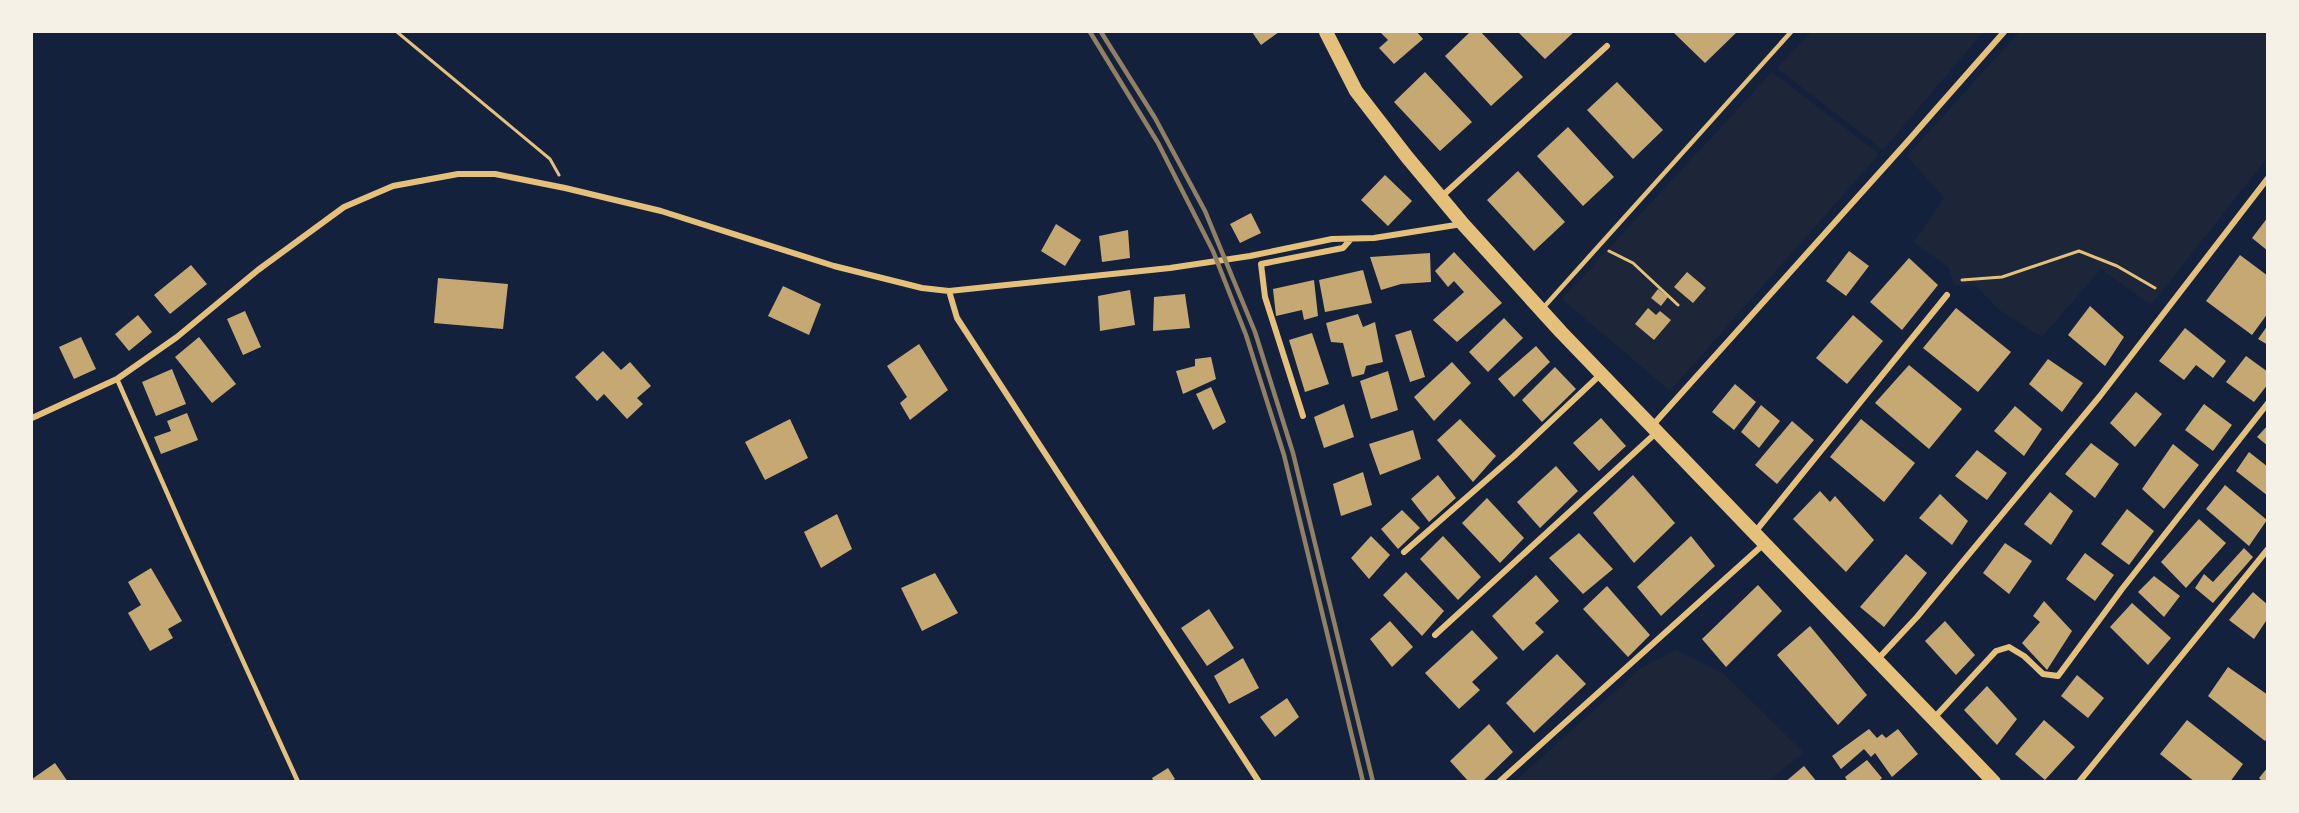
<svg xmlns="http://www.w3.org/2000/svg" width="2299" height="813" viewBox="0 0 2299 813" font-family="Barlow,sans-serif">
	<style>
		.green { fill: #1d2539 }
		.building { fill: #c6a872 }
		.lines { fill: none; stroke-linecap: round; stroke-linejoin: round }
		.path { stroke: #e5c07b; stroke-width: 3 }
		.service { stroke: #e5c07b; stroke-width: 4.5 }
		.minor { stroke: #e5c07b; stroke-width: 6 }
		.primary { stroke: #e5c07b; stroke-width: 14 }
		.rail { stroke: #918062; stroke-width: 4.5 }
	</style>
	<rect width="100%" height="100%" fill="#14213d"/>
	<!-- green -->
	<path class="green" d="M1812,32H1983L1883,150L1777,68Z
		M2019,32H2267V158L2151,305L2101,269L2042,337L1998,309L1976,286L1954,285L1949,268L1914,242L1944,198L1907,156Z
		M1772,72L1879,154L1670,391L1562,299Z
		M1676,650L1724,674L1804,753L1767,781H1515L1641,668Z"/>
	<!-- building -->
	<path class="building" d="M1252,32H1279L1261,45Z
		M1380,32H1417L1423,39L1394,64L1379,48L1388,40Z
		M1470,32H1481L1523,77L1491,106L1445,56Z
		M1518,32H1574L1545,59Z
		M1673,32H1737L1705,63Z
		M1425,72L1472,122L1440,151L1394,102Z
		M1617,82L1663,130L1633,159L1587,110Z
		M1568,127L1614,177L1583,206L1537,156Z
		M1518,171L1565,222L1534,251L1487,200Z
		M1385,175L1412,201L1388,226L1361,200Z
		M1251,213L1261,233L1240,243L1230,224Z
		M2268,217V251L2252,238Z
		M1056,224L1081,240L1065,266L1041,251Z
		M1128,230L1130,258L1102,262L1099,236Z
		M1849,251L1869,266L1846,296L1826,281Z
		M1454,252L1502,303L1457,342L1433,320L1464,292L1454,281L1448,287L1435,271Z
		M1430,253L1431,282L1401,284L1381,290L1370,257Z
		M2240,255L2268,276V313L2252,335L2206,301Z
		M1909,258L1938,285L1902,330L1870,302Z
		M191,265L207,284L170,314L154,295Z
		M1363,270L1372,303L1325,312L1319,280Z
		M1687,272L1706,288L1693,303L1674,287Z
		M438,278L508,284L503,329L434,323Z
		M1314,280L1318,316L1304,320L1302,310L1276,316L1273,289Z
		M783,286L821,304L809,335L768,316Z
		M1658,289L1668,297L1661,306L1651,298Z
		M1130,290L1135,325L1100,331L1098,296Z
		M1185,294L1190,328L1153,331L1154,297Z
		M2090,306L2124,337L2105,366L2068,335Z
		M1648,308L1656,315L1660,311L1671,320L1654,340L1635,324Z
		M1956,308L2011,352L1978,392L1923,348Z
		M245,311L261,347L243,355L227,319Z
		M1358,314L1363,327L1375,322L1383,362L1366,366L1364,374L1352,377L1343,343L1331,342L1326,323Z
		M138,315L152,332L129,351L115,334Z
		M1853,315L1883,341L1847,384L1816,358Z
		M1504,318L1523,338L1488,372L1469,352Z
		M2268,325V345L2258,339Z
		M2185,328L2226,361L2213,378L2196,365L2184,380L2159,361Z
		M1411,330L1425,377L1410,382L1395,335Z
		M1312,333L1329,384L1305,392L1289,340Z
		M81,337L96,369L74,379L59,347Z
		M199,337L236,384L212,403L175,357Z
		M919,344L948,390L910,420L900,403L907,397L887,366Z
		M1536,346L1550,362L1514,397L1498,379Z
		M603,351L621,370L630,362L651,386L637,398L643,404L627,419L604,394L597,401L575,377Z
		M2246,356L2268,372V384L2254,402L2226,382Z
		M1211,357L1216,379L1183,394L1176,371L1195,366V359Z
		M2048,359L2083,383L2062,412L2029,384Z
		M1452,362L1471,383L1434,421L1414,397Z
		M1909,365L1962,409L1929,449L1875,403Z
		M1555,367L1576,389L1542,422L1522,400Z
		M172,369L186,404L156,416L142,382Z
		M1388,371L1398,410L1371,419L1360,381Z
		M1735,384L1756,402L1734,430L1712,412Z
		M1211,387L1226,422L1213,430L1196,394Z
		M2136,392L2162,414L2135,447L2110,423Z
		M1344,404L1354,437L1324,448L1314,417Z
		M2204,404L2232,425L2213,451L2185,430Z
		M1761,405L1780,421L1759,448L1741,432Z
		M2015,406L2042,429L2024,456L1994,431Z
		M187,413L198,440L161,454L154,437L171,431L167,421Z
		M1601,418L1626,446L1599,471L1573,443Z
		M790,419L808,458L765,480L745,442Z
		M1460,419L1496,456L1473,482L1437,440Z
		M1861,419L1915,463L1884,502L1830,457Z
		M1792,421L1814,440L1777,484L1755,465Z
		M2268,425V446L2257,437Z
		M1413,430L1421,459L1380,475L1369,444Z
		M2091,443L2119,464L2095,498L2065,474Z
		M2173,444L2199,465L2164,509L2142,489Z
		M1977,450L2007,473L1987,500L1955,476Z
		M2249,452L2268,467V496L2236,471Z
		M1556,466L1578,491L1540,528L1517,502Z
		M1363,472L1372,505L1341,516L1333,484Z
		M1438,475L1456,498L1429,522L1411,499Z
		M1633,475L1675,523L1634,563L1593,513Z
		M2225,485L2267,520L2249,546L2206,509Z
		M1820,491L1830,502L1835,496L1874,540L1846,572L1793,519Z
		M2050,492L2073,511L2051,545L2024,524Z
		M1940,494L1968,521L1952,545L1919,518Z
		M1487,498L1524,538L1500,563L1462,523Z
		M2127,509L2154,531L2129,565L2101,544Z
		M1402,510L1420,528L1398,549L1381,529Z
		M837,514L852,549L821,568L804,532Z
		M2199,519L2226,543L2186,588L2161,562Z
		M1579,533L1613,569L1583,594L1549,558Z
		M1371,536L1390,555L1369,579L1351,558Z
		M1443,536L1481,577L1458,600L1420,559Z
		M1691,536L1715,566L1661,616L1637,587Z
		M2005,543L2032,561L2009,594L1983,573Z
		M2244,548L2253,557L2213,603L2195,588L2204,574L2213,582Z
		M2085,553L2114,575L2095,601L2066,579Z
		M1906,554L1927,573L1884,627L1860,607Z
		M151,568L182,621L168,629L173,638L150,651L128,613L141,605L128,582Z
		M1406,572L1444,611L1422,636L1383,595Z
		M935,573L958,613L922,631L901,588Z
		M1536,575L1559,601L1535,623L1544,632L1523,651L1492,616Z
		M2154,576L2180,596L2164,617L2138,592Z
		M1758,585L1782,611L1726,667L1702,639Z
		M1607,586L1650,635L1628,657L1583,609Z
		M2253,592L2268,605V618L2254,639L2229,620Z
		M2044,601L2072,631L2047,670L2022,643L2040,622L2033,616Z
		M2132,603L2171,638L2148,665L2110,627Z
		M1209,609L1234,648L1207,666L1181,628Z
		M1390,621L1413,647L1392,667L1370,639Z
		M1945,621L1975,655L1956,675L1925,641Z
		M1810,626L1867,695L1838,725L1777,655Z
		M1472,630L1498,658L1472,682L1480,690L1459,709L1425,673Z
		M1557,654L1586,684L1534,733L1506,703Z
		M1243,658L1259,688L1229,704L1214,676Z
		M2228,667L2268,695V737L2265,741L2208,696Z
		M2077,675L2104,698L2088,718L2061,696Z
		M1987,686L2017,719L1997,745L1964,710Z
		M1287,698L1299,717L1275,737L1260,717Z
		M2044,720L2075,747L2045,780L2015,754Z
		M2187,720L2243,764L2230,782H2195L2160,754Z
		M1489,724L1513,752L1482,782H1469L1450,761Z
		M1869,729L1877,738L1882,734L1886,738L1898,729L1918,754L1892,777L1875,753L1871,757L1864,749L1841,769L1832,756Z
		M1867,760L1882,778L1878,782H1848L1845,777Z
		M55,763L68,782H32V779Z
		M1804,766L1817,782H1785Z
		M2268,767V782H2263L2259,778Z
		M1168,768L1175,779L1170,782H1154L1152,778Z"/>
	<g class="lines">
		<!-- path -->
		<path class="path" d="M397,32L550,159L559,175
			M1609,251L1633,263L1678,305
			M1962,280L2002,277L2079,251L2117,266L2155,288"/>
		<!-- service -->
		<path class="service" d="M1543,308L1791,32
			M117,379L183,529L298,782"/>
		<!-- minor -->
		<path class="minor" d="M1441,197L1607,46
			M949,291L957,318L1259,782
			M1303,416L1265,297L1261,264L1343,248L1351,239
			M32,418L117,379L177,337L258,270L344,207L393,186L458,174H495L565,188L661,211L834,266L922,288L949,291L1170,268L1250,256L1332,239L1374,238L1462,224
			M1652,426L1907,142L2004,32
			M1755,532L1947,295
			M1404,552L1514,456L1601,374
			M1435,635L1657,432
			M1877,660L1917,617L2100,396L2268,178
			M1934,718L1996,651L2009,647L2024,656L2043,674L2058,676L2122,589L2268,403
			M1499,782L1765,543
			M2079,782L2268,549"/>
		<!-- primary -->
		<path class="primary" d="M1326,32L1356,91L1407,157L1463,224L1561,332L1994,782"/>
		<!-- rail -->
		<path class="rail" d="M1090,32L1158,143L1213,251L1246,335L1284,455L1363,782
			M1101,32L1155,118L1205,211L1255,332L1293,453L1373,782"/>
	</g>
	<!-- border -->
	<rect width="2299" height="813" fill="none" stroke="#f6f1e7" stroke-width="66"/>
</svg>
